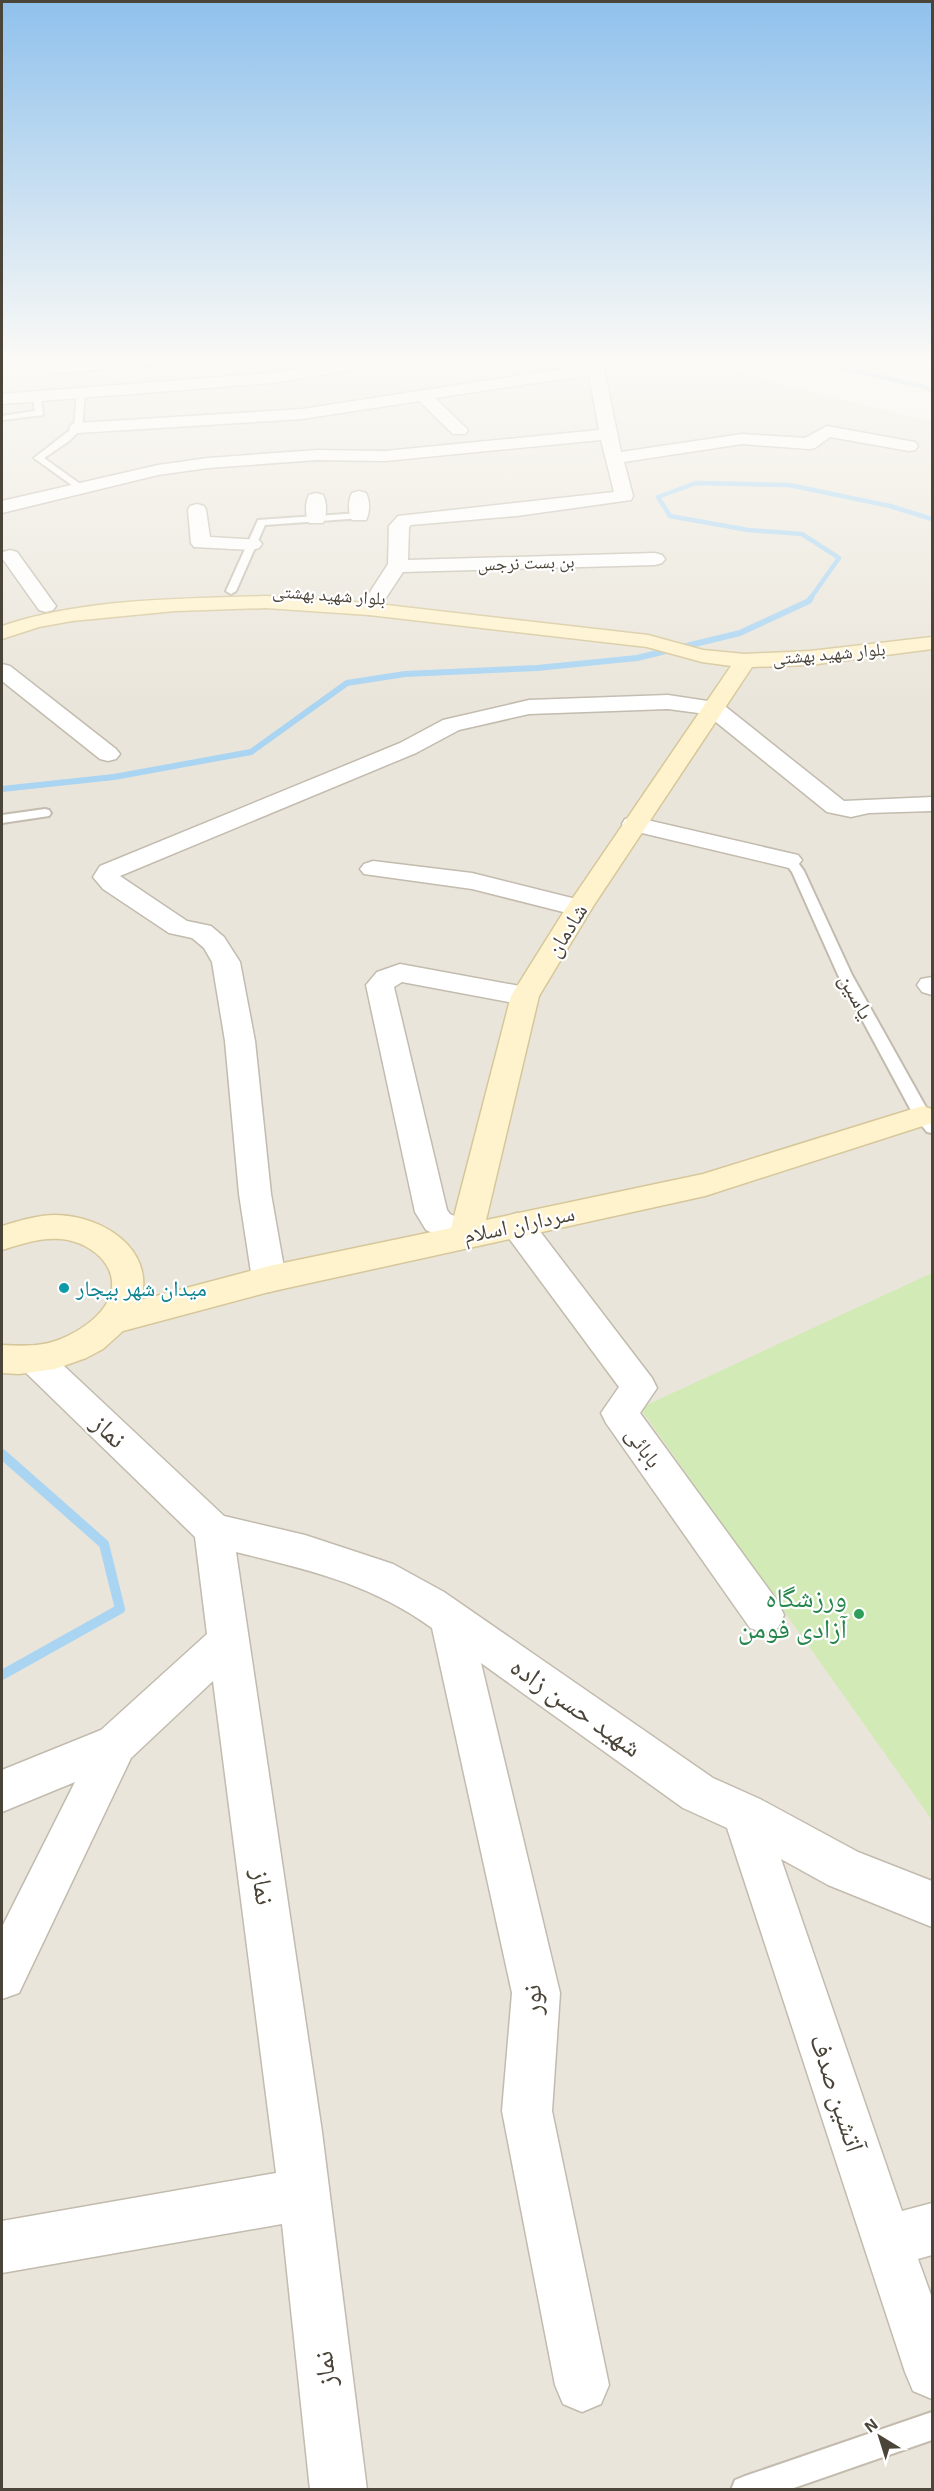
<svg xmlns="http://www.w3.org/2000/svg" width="934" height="2491" viewBox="0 0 934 2491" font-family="'Exo 2','Noto Naskh Arabic',sans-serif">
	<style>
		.residential { fill: #eae5da }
		.green { fill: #d2eab5 }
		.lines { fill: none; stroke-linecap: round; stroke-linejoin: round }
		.stream-far2 { stroke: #a9d4f2; stroke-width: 4.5 }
		.stream-far1 { stroke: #a9d4f2; stroke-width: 6 }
		.stream { stroke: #a9d4f2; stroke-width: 10 }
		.lane-casing { stroke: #c2bbae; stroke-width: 4 }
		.street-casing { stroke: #c2bbae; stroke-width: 3 }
		.secondary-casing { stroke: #d6c79b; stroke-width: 3 }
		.lane { fill: #fff; fill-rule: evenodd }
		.street { fill: #fff; fill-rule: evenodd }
		.secondary { fill: #fff3cd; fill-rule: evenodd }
		.culture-dot { fill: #0f9aa8; stroke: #fff; stroke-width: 2 }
		.leisure-dot { fill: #2e9e5b; stroke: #fff; stroke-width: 2 }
		.labels { text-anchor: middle; stroke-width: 4.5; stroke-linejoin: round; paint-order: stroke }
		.far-street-label { font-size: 18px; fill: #4b4439; stroke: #fff }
		.street-label { font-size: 22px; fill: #4b4439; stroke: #fff }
		.culture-label { font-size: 22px; fill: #0d838f; stroke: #fff; text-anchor: start }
		.near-street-label { font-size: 27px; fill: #4b4439; stroke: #fff }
		.near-leisure-label { font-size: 27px; fill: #27864d; stroke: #fff; text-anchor: end }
	</style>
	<rect width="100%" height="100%" fill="#f6f3ec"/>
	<!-- residential -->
	<path class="residential" d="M2,359H689L932,422V2489L2,2490Z"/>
	<!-- green -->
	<path class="green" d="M932,1273V1820L640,1408Z"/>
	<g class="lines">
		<!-- stream-far2 -->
		<path class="stream-far2" d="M774,359L860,372L925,387L932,391
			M810,599L839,558L802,534L748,530L670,516L658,497L696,483L789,485L890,506L932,519"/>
		<!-- stream-far1 -->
		<path class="stream-far1" d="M2,789L114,777L251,752L347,683L405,674L537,668L637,658L740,633L809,601L811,598"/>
		<!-- stream -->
		<path class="stream" d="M2,1454L104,1544L120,1609L2,1675"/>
		<!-- lane casing -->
		<g class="lane-casing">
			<path id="lane" d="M81,391L85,393L82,428L69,441L44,458L83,486V490L80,491L34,458L74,427L77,393Z
				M37,394L41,396L43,415L2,420V416L35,411L33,396Z
				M359,513L364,516L362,518L265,525L236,591L231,594L226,591L258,520Z
				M45,809L49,810L51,813L49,816L2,823V815Z
				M789,856L794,857L804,871L852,975L932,1118V1133L927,1132L914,1116L838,975L792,872L783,860Z
				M932,2412V2440L788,2490H731L735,2480L745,2476Z"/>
		</g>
		<!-- street casing -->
		<g class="street-casing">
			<path id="street" d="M2,359H35L36,360L28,365L2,367Z
				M115,359H184L176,364L54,373L46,368L54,363Z
				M359,359H394L386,364L271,383L2,404V394L271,373Z
				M586,359H602L621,452L742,434L805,438L827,426L909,441L915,442L918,446L915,450L909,451L830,437L815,448L809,449L742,444L624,462L633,496L631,500L517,516L411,525L409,527L408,560L655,553L662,555L665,559L662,563L655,565L403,572L376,613L369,615L362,613L359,609L388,564L389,526L398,516L614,492L601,440L385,461L317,460L208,468L158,475L2,513V501L158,465L208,458L317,450L385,451L599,430L589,375L435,398L468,430L465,434H453L419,401L302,419L78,433L72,432L69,428L72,424L78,423L302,409L587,365Z
				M359,491L366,493C370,500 370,513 366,520H352C348,513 348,500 352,493Z
				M316,493L323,495C327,502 327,516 323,523H309C305,516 305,502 309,495Z
				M197,504L204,506L206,510L210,537L259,540L262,544L259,548L252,550L194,547L191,543L188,510L190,506Z
				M10,550L17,552L53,602L56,606L53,610L46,612L39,610L2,558L3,552Z
				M2,664L10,666L116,749L120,754L116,759L108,761L100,759L2,681Z
				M668,695L721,703L844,801L932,797V811L869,813L851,817L827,812L706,714L668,709L529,714L459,730L416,753L120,876L187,921L211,926L224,937L240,962L255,1041L271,1194L286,1279L281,1288L269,1292L257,1288L252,1279L239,1194L225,1041L212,962L204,948L192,938L169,933L103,889L93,877L100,866L400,743L443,720L529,700Z
				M634,817L798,855L802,860L798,865L789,868L625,829L622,824L625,819Z
				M373,861L472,873L588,902L592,908L588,914L579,916L472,889L364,874L360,869L364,864Z
				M400,964L525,987L535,990L539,996L535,1002L525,1005L402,982L394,987L447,1210L450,1214L478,1227L482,1235L478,1243L466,1247L426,1230L415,1212L366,985L377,972Z
				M932,977V995L922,992L917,985L921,979Z
				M517,1213L529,1217L652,1378L657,1388L640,1413L778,1602L784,1615L778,1628L764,1633L750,1628L606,1423L601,1413L619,1387L505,1233L501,1225L505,1217Z
				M35,1346L47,1350L224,1516L305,1535L393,1564L444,1592L713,1778L760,1799L858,1852L932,1881V1927L828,1885L781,1859L902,2211L932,2203V2255L918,2259L932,2298V2399L913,2391L905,2372L727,1828L683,1808L481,1663L560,1993L552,2111L609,2385L601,2404L582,2412L563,2404L555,2385L502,2111L512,1993L432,1628C370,1583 308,1570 236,1552L322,2132L367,2490H310L282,2224L2,2273V2221L276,2173L213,1681L131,1758L19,1993L2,1999V1927L75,1782L2,1812V1770L101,1730L207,1634L195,1537L23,1370L17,1360L23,1350Z"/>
		</g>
		<!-- secondary casing -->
		<g class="secondary-casing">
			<path id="secondary" d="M266,596L369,603L648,635L703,650L745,654L810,651L932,637V649L810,665L752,667L592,908L539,996L486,1220L703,1174L922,1106L932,1109V1123L705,1196L269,1292L123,1331L103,1349L86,1358L55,1369L19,1374L2,1373V1345C22,1346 42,1347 61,1339C77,1332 95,1321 105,1306C127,1272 94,1242 61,1239C41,1237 21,1244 2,1250V1226C19,1221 37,1215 56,1215C102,1216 155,1248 141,1300L269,1266L451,1228L511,996L566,908L731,666L702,662L647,647L369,615L266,608L175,611L72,621L39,627L2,639V626C86,598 178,599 266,596Z"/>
		</g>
		<!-- lane -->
		<use href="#lane" class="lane"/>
		<!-- street -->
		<use href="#street" class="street"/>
		<!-- secondary -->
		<use href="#secondary" class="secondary"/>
	</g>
	<!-- sky -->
	<linearGradient id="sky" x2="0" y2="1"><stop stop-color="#8fc1ec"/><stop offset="0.51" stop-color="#fbfaf6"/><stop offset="1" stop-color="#fbfaf6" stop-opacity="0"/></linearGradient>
	<rect width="934" height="707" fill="url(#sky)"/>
	<!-- markers -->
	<circle class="culture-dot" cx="64" cy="1288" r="6"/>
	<circle class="leisure-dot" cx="859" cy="1614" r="6"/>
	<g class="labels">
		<!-- far-street labels -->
		<g class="far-street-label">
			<text transform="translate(526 563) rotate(-2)" y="6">بن بست نرجس</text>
			<text transform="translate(329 595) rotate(4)" y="6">بلوار شهید بهشتی</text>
			<text transform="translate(829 654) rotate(-5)" y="6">بلوار شهید بهشتی</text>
		</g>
		<!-- street labels -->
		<g class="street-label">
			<text transform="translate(566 930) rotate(-58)" y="8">شادمان</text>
			<text transform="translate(857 996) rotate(62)" y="8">یاسین</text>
			<text transform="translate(519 1224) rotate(-12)" y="8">سرداران اسلام</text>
			<text transform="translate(644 1447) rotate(54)" y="8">بابائی</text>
		</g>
		<!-- culture labels -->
		<g class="culture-label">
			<text x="76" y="1296">میدان شهر بیجار</text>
		</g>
		<!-- near-street labels -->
		<g class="near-street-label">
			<text transform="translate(109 1431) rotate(44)" y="9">نماز</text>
			<text transform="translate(576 1707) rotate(35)" y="9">شهید حسن زاده</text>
			<text transform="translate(263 1887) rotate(82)" y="9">نماز</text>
			<text transform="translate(532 2000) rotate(-92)" y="9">نور</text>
			<text transform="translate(837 2093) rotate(72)" y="9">آتشین صدف</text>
			<text transform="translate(325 2369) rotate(-97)" y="9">نماز</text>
		</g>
		<!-- near-leisure labels -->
		<g class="near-leisure-label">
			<text x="847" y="1607">ورزشگاه<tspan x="847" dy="31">آزادی فومن</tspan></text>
		</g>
	</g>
	<!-- border -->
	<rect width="934" height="2491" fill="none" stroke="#4b4439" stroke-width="6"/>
	<!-- north arrow -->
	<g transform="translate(880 2437) rotate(322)" stroke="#ffffff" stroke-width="4.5" paint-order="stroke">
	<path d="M0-4.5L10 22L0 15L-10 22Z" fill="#4b4439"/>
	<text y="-9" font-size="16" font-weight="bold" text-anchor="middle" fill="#4b4439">N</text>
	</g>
</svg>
